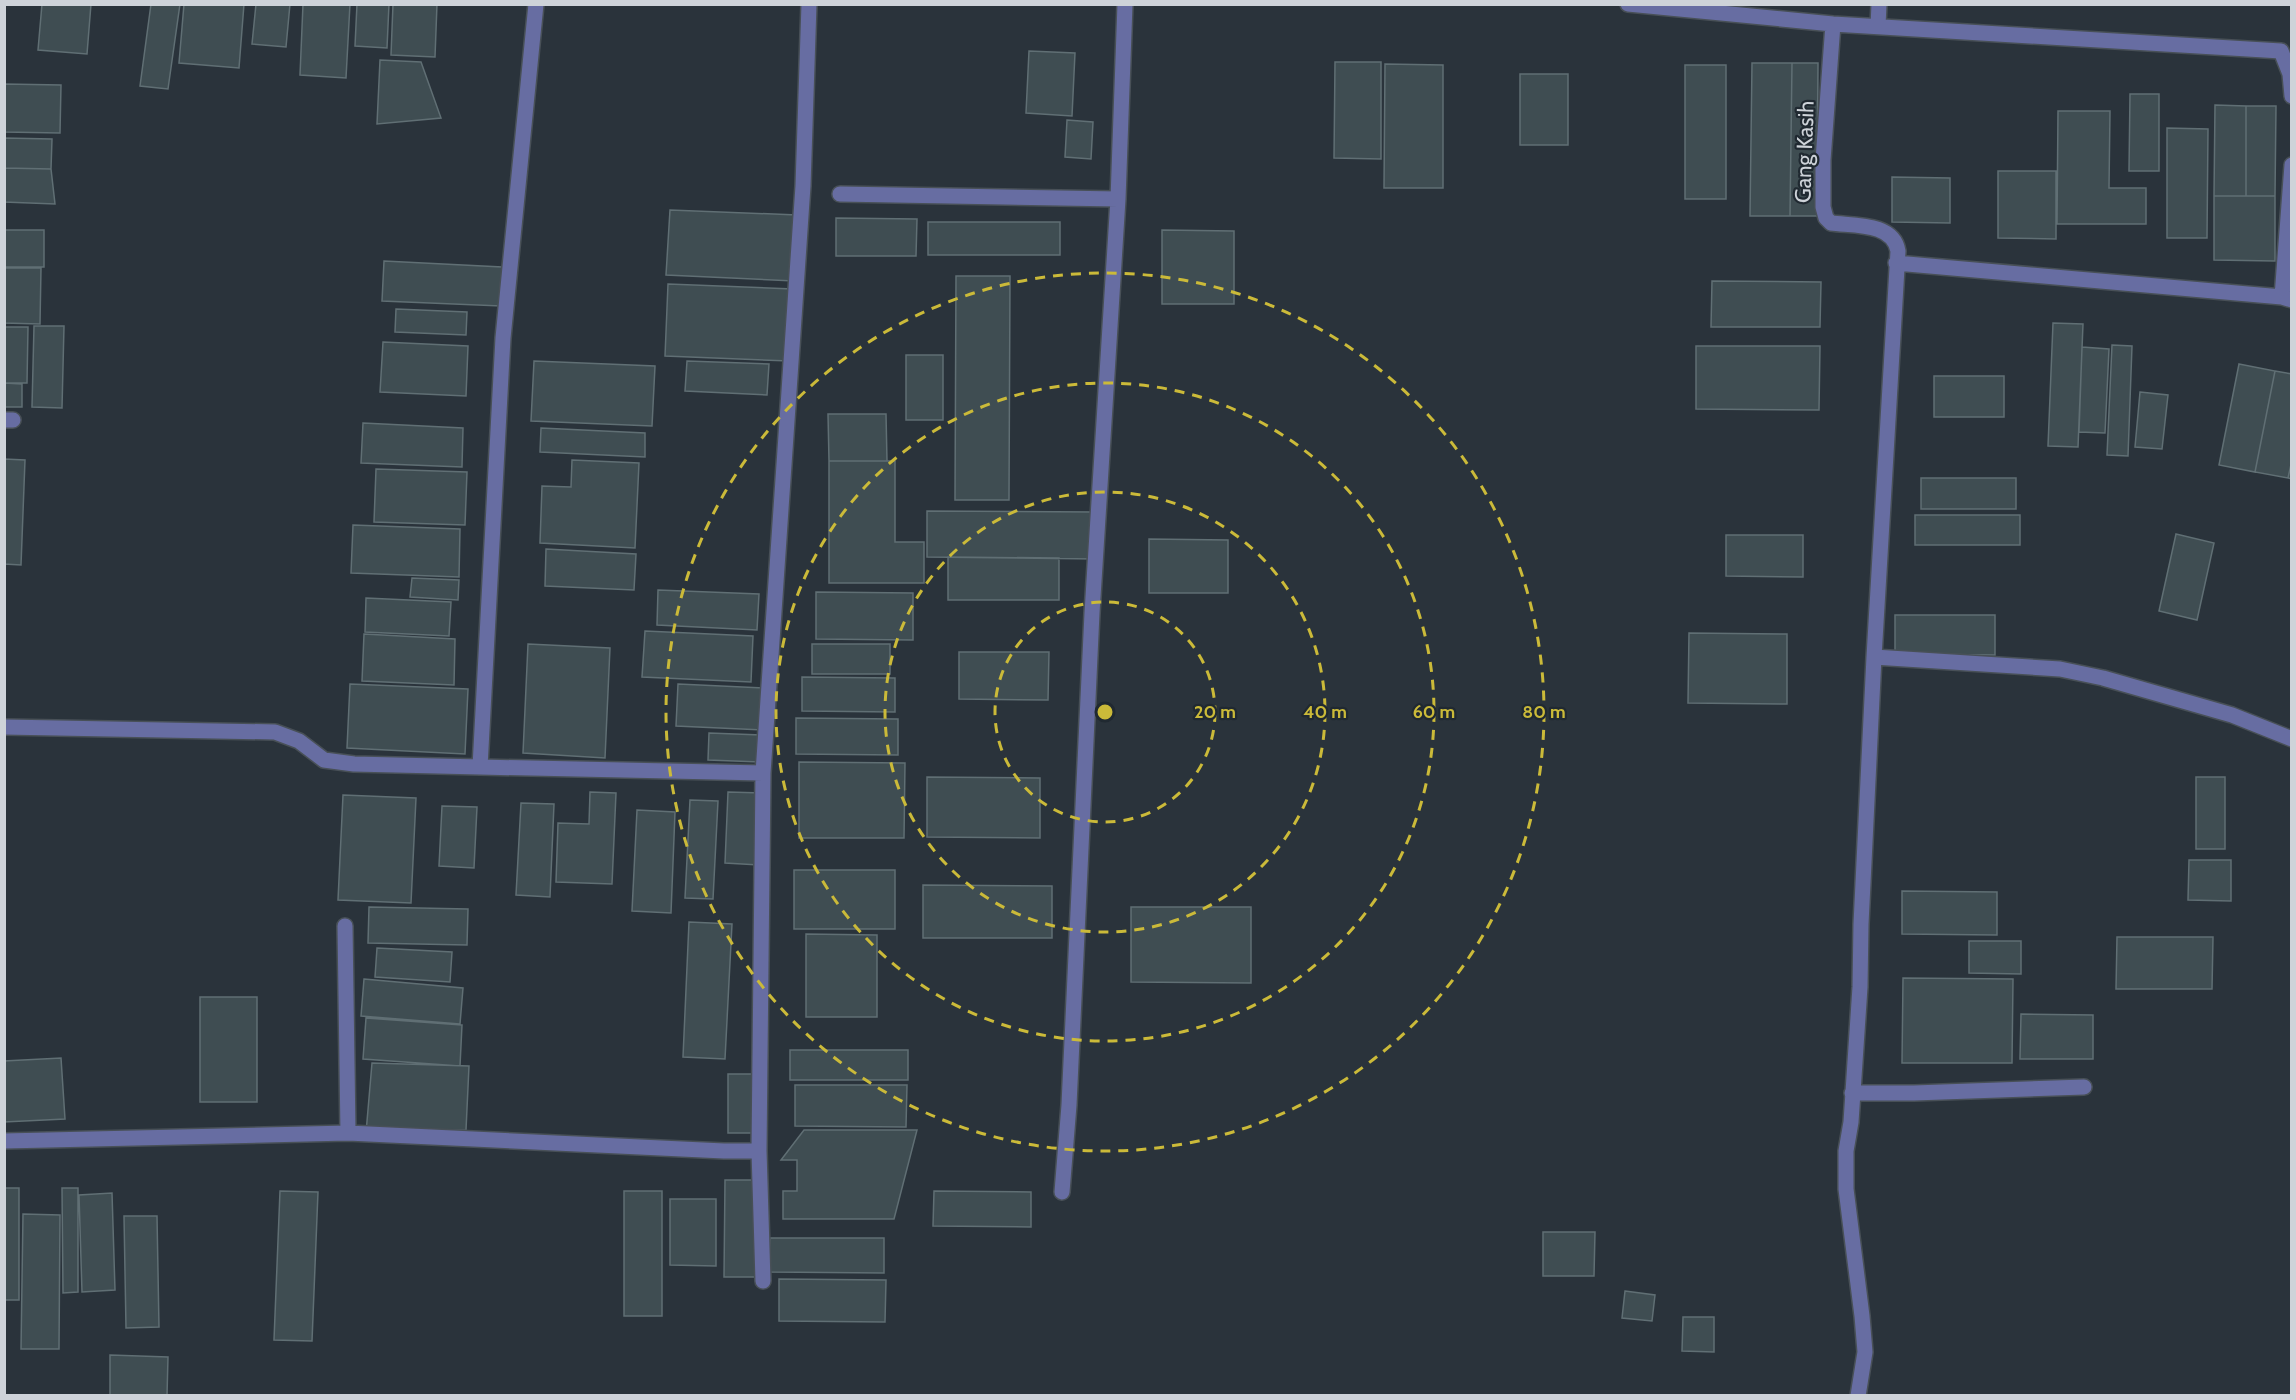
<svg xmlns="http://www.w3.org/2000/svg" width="2296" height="1400" viewBox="0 0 2296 1400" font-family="Cabin,sans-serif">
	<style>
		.building { fill: #3f4d52; stroke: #606f74; stroke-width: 1.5 }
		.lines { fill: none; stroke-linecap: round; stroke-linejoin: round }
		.minor-casing { stroke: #485057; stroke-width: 18 }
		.minor { stroke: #676da2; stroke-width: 15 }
		.ring { fill: none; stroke: #cbba39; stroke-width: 3; stroke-dasharray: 10 8 }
		.labels { text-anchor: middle; stroke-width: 4.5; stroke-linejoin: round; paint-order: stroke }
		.street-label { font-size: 22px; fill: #ced3d9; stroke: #202931 }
		.centre { fill: #cbba39; stroke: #202931; stroke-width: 3 }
		.ring-label { font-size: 18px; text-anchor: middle; font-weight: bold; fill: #cbba39; stroke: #202931; stroke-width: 4.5; stroke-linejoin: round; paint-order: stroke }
	</style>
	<rect width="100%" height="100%" fill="#2a333b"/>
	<!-- building -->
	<path class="building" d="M42,4H91L87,54L38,50Z
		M151,4H180L168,89L140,86Z
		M184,4H244L239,68L179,63Z
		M256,4H290L286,47L252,44Z
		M303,4H350L346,78L300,75Z
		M357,4H389L387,48L355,46Z
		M393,4H437L435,57L391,55Z
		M1029,51L1075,53L1072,116L1026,113Z
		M380,60L421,62L441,118L377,124Z
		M1335,62H1381V159L1334,158Z
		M1752,63H1792L1790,216H1750Z
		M1792,63H1818L1817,216H1790Z
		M1385,64L1443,65V188H1384Z
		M1685,65H1726V199H1685Z
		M1520,74H1568V145H1520Z
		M4,84L61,85L60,133L4,132Z
		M2130,94H2159V171H2129Z
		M2215,105L2246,106V196H2214Z
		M2246,106H2276L2275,196H2246Z
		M2058,111H2110L2109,188H2146V224H2057Z
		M1067,120L1093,122L1091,159L1065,157Z
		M2167,128L2208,129L2207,238H2167Z
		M4,138L52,139L51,169L4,168Z
		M4,168L51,169L55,204L4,202Z
		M1998,171H2056V239L1998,238Z
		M1892,177L1950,178V223L1892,222Z
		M2214,196H2275V261L2214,260Z
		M670,210L797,215L794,281L666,275Z
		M836,218L917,219L916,256H836Z
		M928,222H1060V255H928Z
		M4,230H44V267H4Z
		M1162,230L1234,231V304H1162Z
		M384,261L502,267L501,306L382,301Z
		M4,268H41L40,324L4,323Z
		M956,276H1010L1009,500H955Z
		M1712,281L1821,282L1820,327H1711Z
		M668,284L793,289L790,361L665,356Z
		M396,309L467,312L466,335L395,332Z
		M2053,323L2083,324L2078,447L2048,446Z
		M34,326H64L62,408L32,407Z
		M4,327H28L27,383H4Z
		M383,342L468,346L466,396L380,392Z
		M2112,345L2132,346L2128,456L2107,455Z
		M1696,346H1820L1819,410L1696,409Z
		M2082,347L2109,349L2105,433L2079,432Z
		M906,355H943V420H906Z
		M534,361L655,366L652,426L531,421Z
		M687,361L769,364L767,395L685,391Z
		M2239,364L2275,371L2255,472L2219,465Z
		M2275,371L2292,374V460L2288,478L2255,472Z
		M1934,376H2004V417H1934Z
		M4,383L22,384V407H4Z
		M2140,392L2168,395L2162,449L2135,447Z
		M828,414H886L887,461H829Z
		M363,423L463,428L462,467L361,463Z
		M541,428L645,433V457L540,452Z
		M4,459L25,460L21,565L4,564Z
		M572,460L639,463L635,548L540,543L542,486L571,487Z
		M2292,460V479L2288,478Z
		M829,461H895V542H924V583H829Z
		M376,469L467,472L465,525L374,522Z
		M1921,478H2016V509H1921Z
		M927,511L1095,512V559L927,557Z
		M1915,515H2020V545H1915Z
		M353,525L460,529L459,577L351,573Z
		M2176,534L2214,543L2197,620L2159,611Z
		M1726,535H1803V577L1726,576Z
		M1149,539L1228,540V593H1149Z
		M546,549L636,554L634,590L545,586Z
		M948,557L1059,558V600H948Z
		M412,578L459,580L458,600L410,597Z
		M658,590L759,594L757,630L657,625Z
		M816,592L913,593V640L816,639Z
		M366,598L451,602L449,636L365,632Z
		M1895,615H1995V655L1895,654Z
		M645,631L753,636L751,682L642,677Z
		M1689,633L1787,634V704L1688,703Z
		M364,634L455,639L454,685L362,681Z
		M528,644L610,648L605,758L523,753Z
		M812,644H890V674H812Z
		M959,652H1049L1048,700L959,699Z
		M802,677L895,678V712L802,711Z
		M350,684L468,689L465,754L347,748Z
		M678,684L765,688L763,730L676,726Z
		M796,718L898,719V755L796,754Z
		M709,733L761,735L760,762L708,760Z
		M799,762L905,763L904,838H799Z
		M927,777L1040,778V838L927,837Z
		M2196,777H2225V849H2196Z
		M590,792L616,793L612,884L556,882L558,823L589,824Z
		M728,792L762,793L759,865L725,863Z
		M343,795L416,798L411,903L338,900Z
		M690,800L718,801L713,899L685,898Z
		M521,803L554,804L550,897L516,895Z
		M442,806L477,807L474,868L439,866Z
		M637,810L675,812L671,913L632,911Z
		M2189,860H2231V901L2188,900Z
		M794,870H895V929H794Z
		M923,885L1052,886V938H923Z
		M1902,891L1997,892V935L1902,934Z
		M369,907L468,909L467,945L368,943Z
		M1131,907H1251V983L1131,982Z
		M689,922L732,924L725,1059L683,1057Z
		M806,934L877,935V1017H806Z
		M2117,937H2213L2212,989H2116Z
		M1969,941H2021V974L1969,973Z
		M377,948L452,952L450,982L375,977Z
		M1903,978L2013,979L2012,1063H1902Z
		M364,979L463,988L460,1024L361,1016Z
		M200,997H257V1102H200Z
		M2021,1014L2093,1015V1059H2020Z
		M366,1018L462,1025L460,1066L363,1059Z
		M790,1050H908V1080H790Z
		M61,1058L65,1119L4,1122V1061Z
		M372,1063L469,1066L466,1130L366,1133Z
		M728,1074H753V1133H728Z
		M795,1085H907L906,1127L795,1126Z
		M804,1130H917L894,1219H783V1191H797V1160H781Z
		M725,1180H759L758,1277H724Z
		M4,1188H19V1300H4Z
		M62,1188H78V1292L63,1293Z
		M280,1191L318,1192L312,1341L274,1340Z
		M624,1191H662V1316H624Z
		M934,1191L1031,1192V1227L933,1226Z
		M112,1193L115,1290L82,1292L79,1195Z
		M670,1199H716V1266L670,1265Z
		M23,1214L60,1215L59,1349H21Z
		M124,1216H157L159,1327L126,1328Z
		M1543,1232H1595L1594,1276H1543Z
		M770,1238H884V1273L770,1272Z
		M779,1279L886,1280L885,1322L779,1321Z
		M1625,1291L1655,1295L1652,1321L1622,1318Z
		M1683,1317H1714V1352L1682,1351Z
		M110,1355L168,1357L167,1396H110Z"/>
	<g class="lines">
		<!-- minor casing -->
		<g class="minor-casing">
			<path id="minor" d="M1628,4L1833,24L2281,51
				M1833,24L1823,160V207L1826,218L1831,223C1853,226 1893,222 1898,251L1874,657L1861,924L1860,987L1851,1122L1846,1151V1189L1862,1316L1865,1352L1858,1396
				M1878,26L1879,4
				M2281,51L2290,74L2292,96
				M840,194L1118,199
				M1896,263L2282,297L2292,300
				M2282,297L2292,165
				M4,420H13
				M1874,657L2060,669L2103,678L2232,715L2292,739
				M4,727L275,732L299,741L324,760L354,764L480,767L503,338L536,4
				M480,767L763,773
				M345,926L348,1133
				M1852,1093H1914L2084,1087
				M4,1141L348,1133L724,1151H759L763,773L803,186L809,4
				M759,1151L763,1281
				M1062,1192L1069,1105L1092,613L1118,199L1125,4"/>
		</g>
		<!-- minor -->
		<use href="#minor" class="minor"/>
	</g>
	<!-- distance rings -->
	<g class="ring">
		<circle cx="1105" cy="712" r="110"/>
		<circle cx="1105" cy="712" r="220"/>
		<circle cx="1105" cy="712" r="329"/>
		<circle cx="1105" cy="712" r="439"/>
	</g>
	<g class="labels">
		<!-- street labels -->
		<g class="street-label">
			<text transform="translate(1804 152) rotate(-88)" y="8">Gang Kasih</text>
		</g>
	</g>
	<circle cx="1105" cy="712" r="9" class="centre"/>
	<g class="ring-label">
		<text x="1215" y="718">20 m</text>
		<text x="1325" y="718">40 m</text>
		<text x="1434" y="718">60 m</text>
		<text x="1544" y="718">80 m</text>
	</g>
	<!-- border -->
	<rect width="2296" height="1400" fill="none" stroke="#ced3d9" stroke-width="12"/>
</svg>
